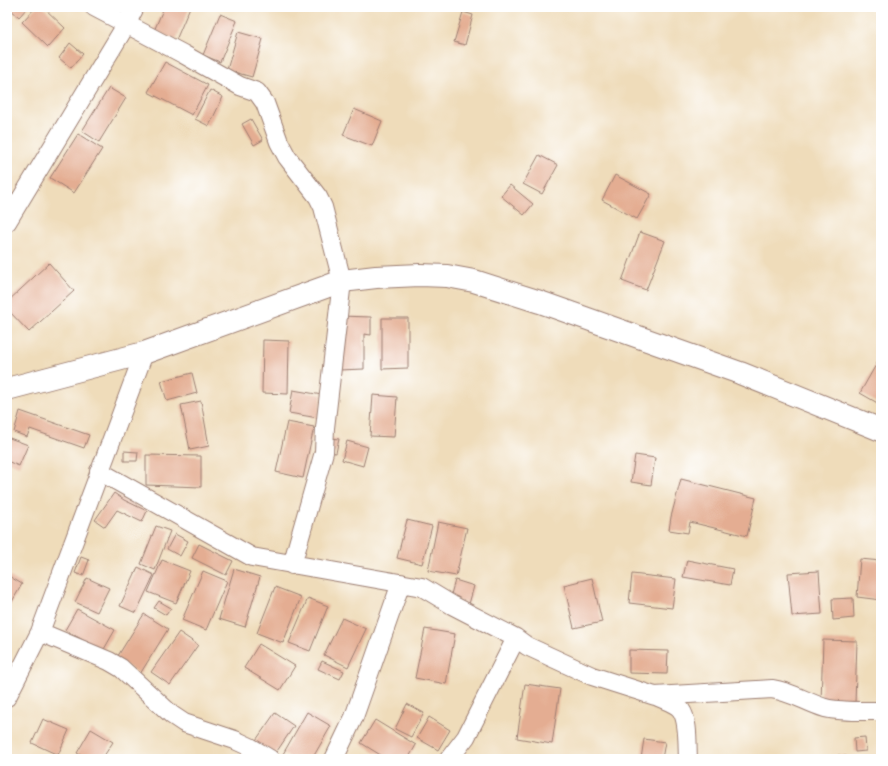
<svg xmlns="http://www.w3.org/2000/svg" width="888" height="766" viewBox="0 0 888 766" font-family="Mali,sans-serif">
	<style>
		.building { fill: #e4ad92 }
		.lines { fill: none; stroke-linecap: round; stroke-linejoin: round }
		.minor-casing { stroke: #9c7e72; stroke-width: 20 }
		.tertiary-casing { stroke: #9c7e72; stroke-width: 24 }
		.minor { stroke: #fff; stroke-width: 18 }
		.tertiary { stroke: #fff; stroke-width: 22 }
	</style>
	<rect width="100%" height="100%" fill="#fff"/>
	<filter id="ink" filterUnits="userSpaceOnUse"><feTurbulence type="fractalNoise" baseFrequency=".025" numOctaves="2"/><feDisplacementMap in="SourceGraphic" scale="8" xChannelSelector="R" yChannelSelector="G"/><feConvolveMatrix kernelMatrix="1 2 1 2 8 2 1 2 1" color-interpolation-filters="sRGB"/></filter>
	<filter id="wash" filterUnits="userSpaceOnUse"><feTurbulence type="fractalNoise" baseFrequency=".012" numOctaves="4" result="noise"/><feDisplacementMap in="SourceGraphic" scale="16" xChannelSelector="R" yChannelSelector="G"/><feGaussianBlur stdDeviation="0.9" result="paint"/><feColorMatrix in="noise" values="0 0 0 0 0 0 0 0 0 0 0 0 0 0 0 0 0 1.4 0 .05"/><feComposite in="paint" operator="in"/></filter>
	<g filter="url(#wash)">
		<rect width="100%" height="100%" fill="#efdcba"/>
		<g id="blocks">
			<!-- building -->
			<path class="building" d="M10,7H28L19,17L9,8Z
				M36,7H43L65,28L48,47L22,22Z
				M164,7H190L176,40L154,31Z
				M463,12L473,15L465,45L454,42Z
				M220,14L237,21L220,62L203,55Z
				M238,32L263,39L252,77L227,70Z
				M70,43L83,54L71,68L59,58Z
				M165,62L208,85L192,115L148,92Z
				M109,88L126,98L99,142L82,131Z
				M210,90L223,97L209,126L195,119Z
				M354,109L382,121L372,146L343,135Z
				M251,119L263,140L254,145L242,124Z
				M78,134L102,149L74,193L50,178Z
				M539,155L558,165L542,194L523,184Z
				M615,175L651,194L637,219L602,200Z
				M510,185L533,204L524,215L501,196Z
				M640,232L665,241L646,290L622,281Z
				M49,263L74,291L29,332L7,309V302Z
				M339,316L371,317V335L364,334V369L339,370Z
				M382,318H408V368L382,369Z
				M263,340L289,341L288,394L262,393Z
				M881,356V405L860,393Z
				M192,373L197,393L167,401L161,381Z
				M293,390L322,395L318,418L289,413Z
				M373,395L397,397L394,437L370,436Z
				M201,401L209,446L190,450L181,405Z
				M20,411L89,435L84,448L30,429L27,437L14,432Z
				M287,422L314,427L303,478L276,472Z
				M7,437L28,445L19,466L7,461Z
				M330,438L339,439L336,453L327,452Z
				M347,441L368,447L363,466L342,460Z
				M124,451L138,452L137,461H124Z
				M146,455L201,456V487L146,485Z
				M635,455L655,458L651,485L631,482Z
				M681,479L756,498L747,536L690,522L688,533L669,530L671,517Z
				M114,493L124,500L147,511L142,522L117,510L105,527L95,520Z
				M407,520L432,526L422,564L397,558Z
				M438,522L467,528L456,576L428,571Z
				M156,526L170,531L155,570L141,564Z
				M175,534L188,541L180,556L167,549Z
				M199,544L233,561L226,575L192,558Z
				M81,557L89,560L83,576L75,573Z
				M860,559L881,561V600L857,597Z
				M162,560L190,571L176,603L148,592Z
				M687,560L733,569L730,585L683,577Z
				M138,567L154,575L136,613L120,606Z
				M234,569L260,577L245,627L219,619Z
				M203,571L227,581L206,630L182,620Z
				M819,571L822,614L792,616L788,573Z
				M632,574L676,579L672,608L629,603Z
				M7,575L22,584L9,607L7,606Z
				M87,578L109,588L97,612L75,602Z
				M592,578L602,622L574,628L564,585Z
				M455,580L474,586L469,604L450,598Z
				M275,587L301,597L283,643L257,633Z
				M308,598L328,606L310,651L289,643Z
				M853,598L854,618L833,620L832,599Z
				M159,601L171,608L166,615L154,608Z
				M77,609L115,630L103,651L65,630Z
				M144,614L168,629L140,674L116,659Z
				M342,618L366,629L348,667L324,655Z
				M425,629L455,634L446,684L415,678Z
				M179,632L198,645L170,685L151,672Z
				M823,640L857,641L855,703L821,702Z
				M259,644L295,666L280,690L244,668Z
				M629,650L668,651L667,674L629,673Z
				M322,661L344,671L340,679L318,669Z
				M525,684L560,689L552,744L517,738Z
				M407,704L424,713L411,737L395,729Z
				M307,712L331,726L312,759H292L283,754Z
				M275,713L294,726L273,757L254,743Z
				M429,717L450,730L438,750L417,738Z
				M43,719L69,730L58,755L32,743Z
				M375,720L416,745L408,759H387L361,743Z
				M91,729L113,742L102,759H87L77,753Z
				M865,737L866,751L855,752L854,738Z
				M644,739L665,742L662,759H641Z
				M838,755L857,758V759H837Z"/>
		</g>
	</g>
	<g filter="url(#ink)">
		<use href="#blocks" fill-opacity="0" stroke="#9c7e72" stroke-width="1"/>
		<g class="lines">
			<!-- minor casing -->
			<g class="minor-casing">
				<path id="minor" d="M94,7L183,54L240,86L257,92L265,103L279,142L287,157L318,197L323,207L342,281L325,428L324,452L292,565
					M7,222L126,25L135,7
					M99,471L252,557L422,587L452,605L516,638L527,646L592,676L655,696L772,689C792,692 806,702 825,708C841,712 864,711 881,711
					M40,632L109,661L121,668L172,715L184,723L235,740L250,747L270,759
					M656,696C664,700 676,703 681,710C689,721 687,745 688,759
					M7,697L40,632L144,353
					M334,759L354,717L401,583
					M449,759L466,737L516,638"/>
			</g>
			<!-- tertiary casing -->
			<g class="tertiary-casing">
				<path id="tertiary" d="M7,389L144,353L342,281L376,277L420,275L447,276L474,281L540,302L740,373L881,430"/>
			</g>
			<!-- minor -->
			<use href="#minor" class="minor"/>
			<!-- tertiary -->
			<use href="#tertiary" class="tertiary"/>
		</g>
	</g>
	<!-- margin -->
	<rect width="888" height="766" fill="none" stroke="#fff" stroke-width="24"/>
</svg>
